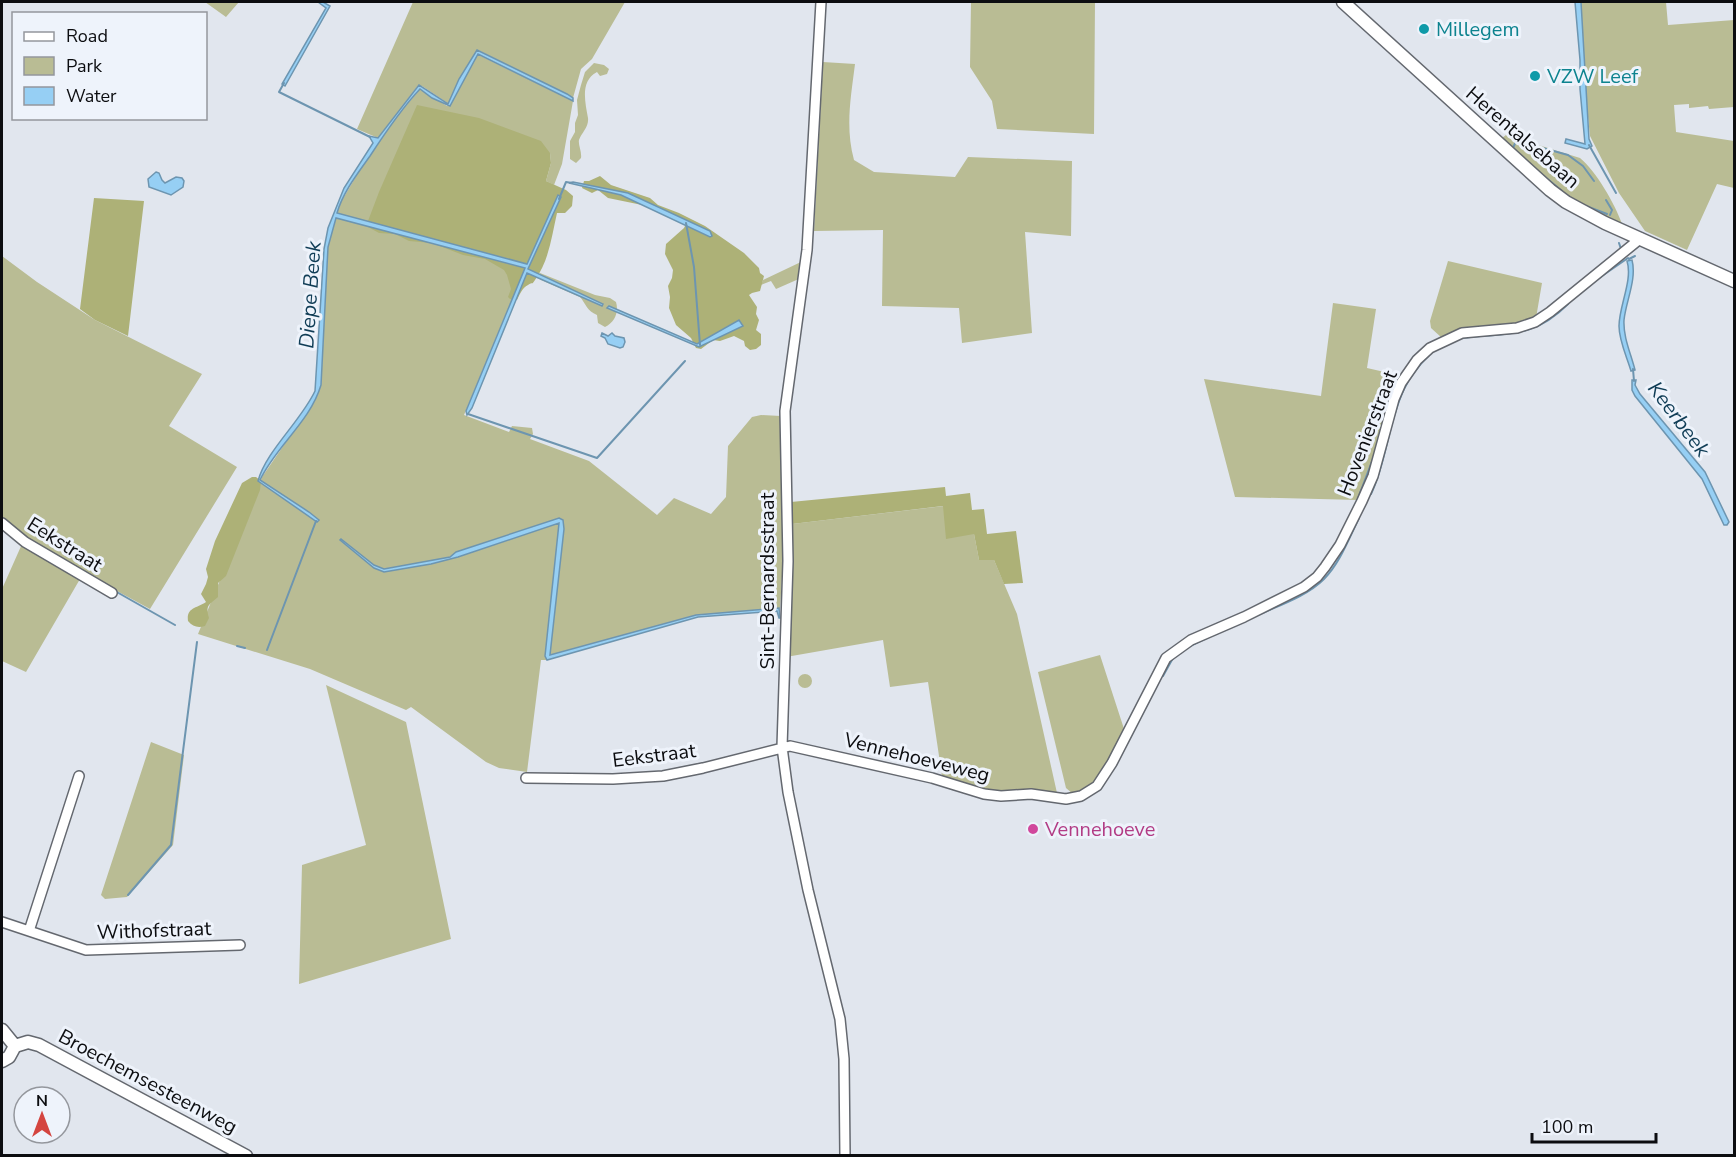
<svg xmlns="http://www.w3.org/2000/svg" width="1736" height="1157" viewBox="0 0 1736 1157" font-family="'Nunito Sans',sans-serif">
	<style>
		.green { fill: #b9bc94 }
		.forest { fill: #adb177 }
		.water { fill: #96cff4; stroke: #6d95b0; stroke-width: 1.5 }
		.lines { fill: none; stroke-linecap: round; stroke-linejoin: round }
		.stream { stroke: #6d95b0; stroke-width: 2 }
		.street-casing { stroke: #64686f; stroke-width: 12 }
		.secondary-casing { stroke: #64686f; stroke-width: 15 }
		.street { stroke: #fff; stroke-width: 9 }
		.secondary { stroke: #fff; stroke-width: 12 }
		.culture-dot { fill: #0f9aa8; stroke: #eef3fb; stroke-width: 2 }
		.hotel-dot { fill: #d1479c; stroke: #eef3fb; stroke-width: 2 }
		.labels { text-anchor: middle; stroke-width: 6; stroke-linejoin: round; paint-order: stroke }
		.culture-label { font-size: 20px; fill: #0d838f; stroke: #eef3fb; text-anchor: start }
		.street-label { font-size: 20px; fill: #0c0d10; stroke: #eef3fb }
		.hotel-label { font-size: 20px; fill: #b23c85; stroke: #eef3fb; text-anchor: start }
		.water-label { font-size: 21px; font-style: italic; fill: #103d56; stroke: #eef3fb }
	</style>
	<rect width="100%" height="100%" fill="#e1e6ee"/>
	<!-- green -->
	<path class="green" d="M205,2H239L226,17Z
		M413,2H625L592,59L581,69L573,98L478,50L477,54L573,101L562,164L554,185L546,181L551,163L550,153L525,268L464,415L509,432L512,426L532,428L533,434L530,439L589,461L657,515L674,498L711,514L726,497L728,446L752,417L761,415L781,416L784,544L780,609L693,616L551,655L547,660H541L527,772L499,768L486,762L411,707L406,710L310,669L198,634L262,477L314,401L321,385L328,247L333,224L341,202L358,173L395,119L420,89L447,106L449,104L422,86L417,87L378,138L357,129Z
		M971,2H1095L1094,134L997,129L992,101L970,67Z
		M1576,2H1666L1668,25L1734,20V107L1709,109L1708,106L1689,108V104L1674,105L1676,132L1734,141V188L1717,184L1687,250L1645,231L1619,193L1590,136Z
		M823,62L855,64C851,97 845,127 854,160L874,172L955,177L968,157L1072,161L1071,236L1025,232L1032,333L962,343L959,308L882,306L883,230L814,231Z
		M594,63L604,65L609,69L607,74L600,76L597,72C580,81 585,101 588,118C589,127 582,132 579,140C578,145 582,152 581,158L576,163L570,159V141L575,132V123L578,115L577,100L581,85L585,72Z
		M1506,135L1580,158C1596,171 1615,204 1622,224C1574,206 1537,174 1502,138Z
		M2,256L37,282L95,320L202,374L169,426L237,467L150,609C99,581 47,555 2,519Z
		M803,261L801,278L776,289L771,281L761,285L763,280Z
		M1448,261L1542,283L1536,318C1528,320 1520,323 1513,325C1486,329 1467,324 1442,338L1431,328L1430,321Z
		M540,273L595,295L610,298L616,302C619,312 615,322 605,327L598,323L597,315C587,311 586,304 580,297L541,280L538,277Z
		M1333,303L1376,309L1367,368L1402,376L1358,500L1235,497L1204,379L1321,396Z
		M944,506L974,534L979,560H994L1017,614L1057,793L992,792L942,776L928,682L890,687L883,640L786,657L792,563V524Z
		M22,544L80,579L26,672L2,661V589Z
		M1100,655L1125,732L1095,783L1084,790L1073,794L1066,788L1038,672Z
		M798 681a7 7 0 1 1 14 0a7 7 0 1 1-14 0Z
		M326,685L406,722L451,939L299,984L302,865L366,845Z
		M151,742L184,755L173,845L127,897L105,899L101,895Z"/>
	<!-- forest -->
	<path class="forest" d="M417,105L479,118L541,141L550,153L551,163L546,181L566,190L573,196L572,206L565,213H557C552,235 549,261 535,280C531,286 534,281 528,285C522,288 520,294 517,300L510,299L508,297L511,289L507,275L504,270L485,259L463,255L432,243L409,241L395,234L379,233L368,227V221L379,192Z
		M600,176L611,185L650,198L658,205L679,213L705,226L744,253L759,268L760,273L764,276L760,291L752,293L749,295L757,307L756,314L759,320L756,330L761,334V345L756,349L750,350L745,346L744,341L734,336L720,341L713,340L701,349L696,348L691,338L676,325L669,308L670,297L668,286L672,278L673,270L665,254L666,244L684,228L686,224L647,206L608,198L598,190L592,193L582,188L584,181H589Z
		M94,198L144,201L128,336L95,320L80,309Z
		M252,477H256L261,481L260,490L226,576L218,583V597C209,605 205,605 209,618L205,626C198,628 193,627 188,621C186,607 198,608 206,602L201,594L206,584L208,577L206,569L215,541L242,483Z
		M945,487L946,496L970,493L972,510L984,509L987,534L1016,531L1023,583L1004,584L994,560H979L974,534L946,539L943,506L792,524L791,502Z"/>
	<!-- water -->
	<path class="water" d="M318,2H323L330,6L285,86L282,84L326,8Z
		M1575,2H1581L1589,139L1592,146L1587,149L1565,143L1566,139L1585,144L1580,89V60Z
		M477,50L567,94L573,98V101L478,54L450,106L432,98L420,89C401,109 385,133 370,156C358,173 343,192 337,213L527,264L558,195L561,197L528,269L603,304L602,306L527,273L472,408L467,415L466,411L525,268L336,218L328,247L321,385C310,422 276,446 260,480L309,512L319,520L317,522L258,481C266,451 301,421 315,391L324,249L328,228L344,188L373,143L369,136L378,138L419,85L448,104L459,79Z
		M156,172L159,173L162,180L165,183L176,177L182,178L184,181L183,187L171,195L149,187L148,179Z
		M573,182L628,193L710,231L712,236L710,237L621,195L569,183Z
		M1632,260C1637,279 1626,301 1624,320C1623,337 1631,354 1635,370L1631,371C1627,357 1619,341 1619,326C1619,306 1633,280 1627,261Z
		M609,306L697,344L739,320L743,326L699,347L607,308Z
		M602,333L608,336L612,333L615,336L624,338L625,342L623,347L620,348L608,344L605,338L601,336Z
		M1632,380H1636L1635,385L1640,394L1705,472L1729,522L1727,525H1724L1702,479L1635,396L1632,390Z
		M559,518L563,520L564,529L550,655L696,615L779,608L780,618H779L777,611L698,617L547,660L545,656L559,523L458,557L431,564L384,572L374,568L340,540L341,539L374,565L384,569L450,557L456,552Z"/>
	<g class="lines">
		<!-- stream -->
		<path class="stream" d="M284,83L279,92L370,137
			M1589,145L1616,193
			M1513,148L1516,141H1518L1568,155L1583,166L1594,181
			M1533,167L1562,191
			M1568,196L1581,204
			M559,199L566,182L572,183
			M1606,200L1612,210L1610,215
			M1586,206L1607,214
			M686,223L694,267L700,345
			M1619,243L1621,249
			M1629,259L1635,256
			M1599,278L1628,258
			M1461,338C1506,332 1532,340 1568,304
			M1633,369L1634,381
			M468,414L597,458L685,361
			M1371,494C1387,460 1388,422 1404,389C1410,376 1419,365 1429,355
			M1357,501L1374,456
			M115,591L175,625
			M1258,615C1280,605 1307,596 1324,579C1340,563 1349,538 1359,518
			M237,646L245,648
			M1190,646L1217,633
			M267,650L316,521
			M1163,676L1173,658
			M128,895L171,845L197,642"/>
		<!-- street casing -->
		<g class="street-casing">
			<path id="street" d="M821,2L807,250L785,411L788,561L782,747L788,792L808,890L840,1019L844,1059L845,1156
				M2,523L25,542L112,593
				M526,778L613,779L663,776L703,768L790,746L932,778L984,794L1001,796L1031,794L1066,799L1081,796L1097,786L1112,763L1166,658L1191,640L1244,617L1304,587L1317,577L1325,567L1340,545L1362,501L1373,476L1394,399L1401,383L1417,360L1430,348L1462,333L1517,328L1535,322L1550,312L1641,238
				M2,922L86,950L240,945
				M29,931L79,776"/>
		</g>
		<!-- secondary casing -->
		<g class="secondary-casing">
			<path id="secondary" d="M1343,2L1550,190L1566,202L1605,223L1734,281
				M2,1030L15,1046
				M15,1046L28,1042L39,1045L246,1156
				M2,1061L9,1057L15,1046"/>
		</g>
		<!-- street -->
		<use href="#street" class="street"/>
		<!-- secondary -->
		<use href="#secondary" class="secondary"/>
	</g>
	<!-- markers -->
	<g class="culture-dot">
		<circle cx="1424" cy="29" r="6"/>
		<circle cx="1535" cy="76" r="6"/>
	</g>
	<circle class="hotel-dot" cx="1033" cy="829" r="6"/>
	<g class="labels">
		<!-- culture labels -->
		<g class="culture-label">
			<text x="1436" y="36">Millegem</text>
			<text x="1547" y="83">VZW Leef</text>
		</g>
		<!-- street labels -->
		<g class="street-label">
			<text transform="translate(1523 137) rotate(41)" y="7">Herentalsebaan</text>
			<text transform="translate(1367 433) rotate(-69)" y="7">Hovenierstraat</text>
			<text transform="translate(65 544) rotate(32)" y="7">Eekstraat</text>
			<text transform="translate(767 581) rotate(-90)" y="7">Sint-Bernardsstraat</text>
			<text transform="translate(654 755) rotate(-7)" y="7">Eekstraat</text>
			<text transform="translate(917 757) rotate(14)" y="7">Vennehoeveweg</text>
			<text transform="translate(154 930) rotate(-2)" y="7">Withofstraat</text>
			<text transform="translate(148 1081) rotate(28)" y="7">Broechemsesteenweg</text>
		</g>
		<!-- hotel labels -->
		<g class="hotel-label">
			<text x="1045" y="836">Vennehoeve</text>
		</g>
		<!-- water labels -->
		<g class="water-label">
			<text transform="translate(310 295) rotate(-86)" y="7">Diepe Beek</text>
			<text transform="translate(1679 419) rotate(53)" y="7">Keerbeek</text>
		</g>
	</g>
	<!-- border -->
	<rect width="1736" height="1157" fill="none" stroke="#0c0d10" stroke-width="6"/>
	<!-- legend -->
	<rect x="12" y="12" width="195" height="108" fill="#eef3fb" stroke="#94979d" stroke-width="1.5"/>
	<rect x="24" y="32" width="30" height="9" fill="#ffffff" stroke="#94979d" stroke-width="1.5"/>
	<text x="66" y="42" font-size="18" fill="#0c0d10">Road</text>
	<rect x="24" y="57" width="30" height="18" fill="#b9bc94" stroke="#94979d" stroke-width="1.5"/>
	<text x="66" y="72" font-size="18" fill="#0c0d10">Park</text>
	<rect x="24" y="87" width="30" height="18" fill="#96cff4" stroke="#94979d" stroke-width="1.5"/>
	<text x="66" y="102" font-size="18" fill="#0c0d10">Water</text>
	<!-- north arrow -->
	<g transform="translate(42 1115)"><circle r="28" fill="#eef3fb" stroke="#94979d" stroke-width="1.5"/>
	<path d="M0-4.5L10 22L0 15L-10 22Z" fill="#d44540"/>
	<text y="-9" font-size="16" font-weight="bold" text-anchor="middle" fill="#0c0d10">N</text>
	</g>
	<!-- scale -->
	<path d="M1532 1133v9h124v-9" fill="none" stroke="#0c0d10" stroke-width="3"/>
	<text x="1541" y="1133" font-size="18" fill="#0c0d10" stroke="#eef3fb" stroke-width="4.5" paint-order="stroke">100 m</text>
</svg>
